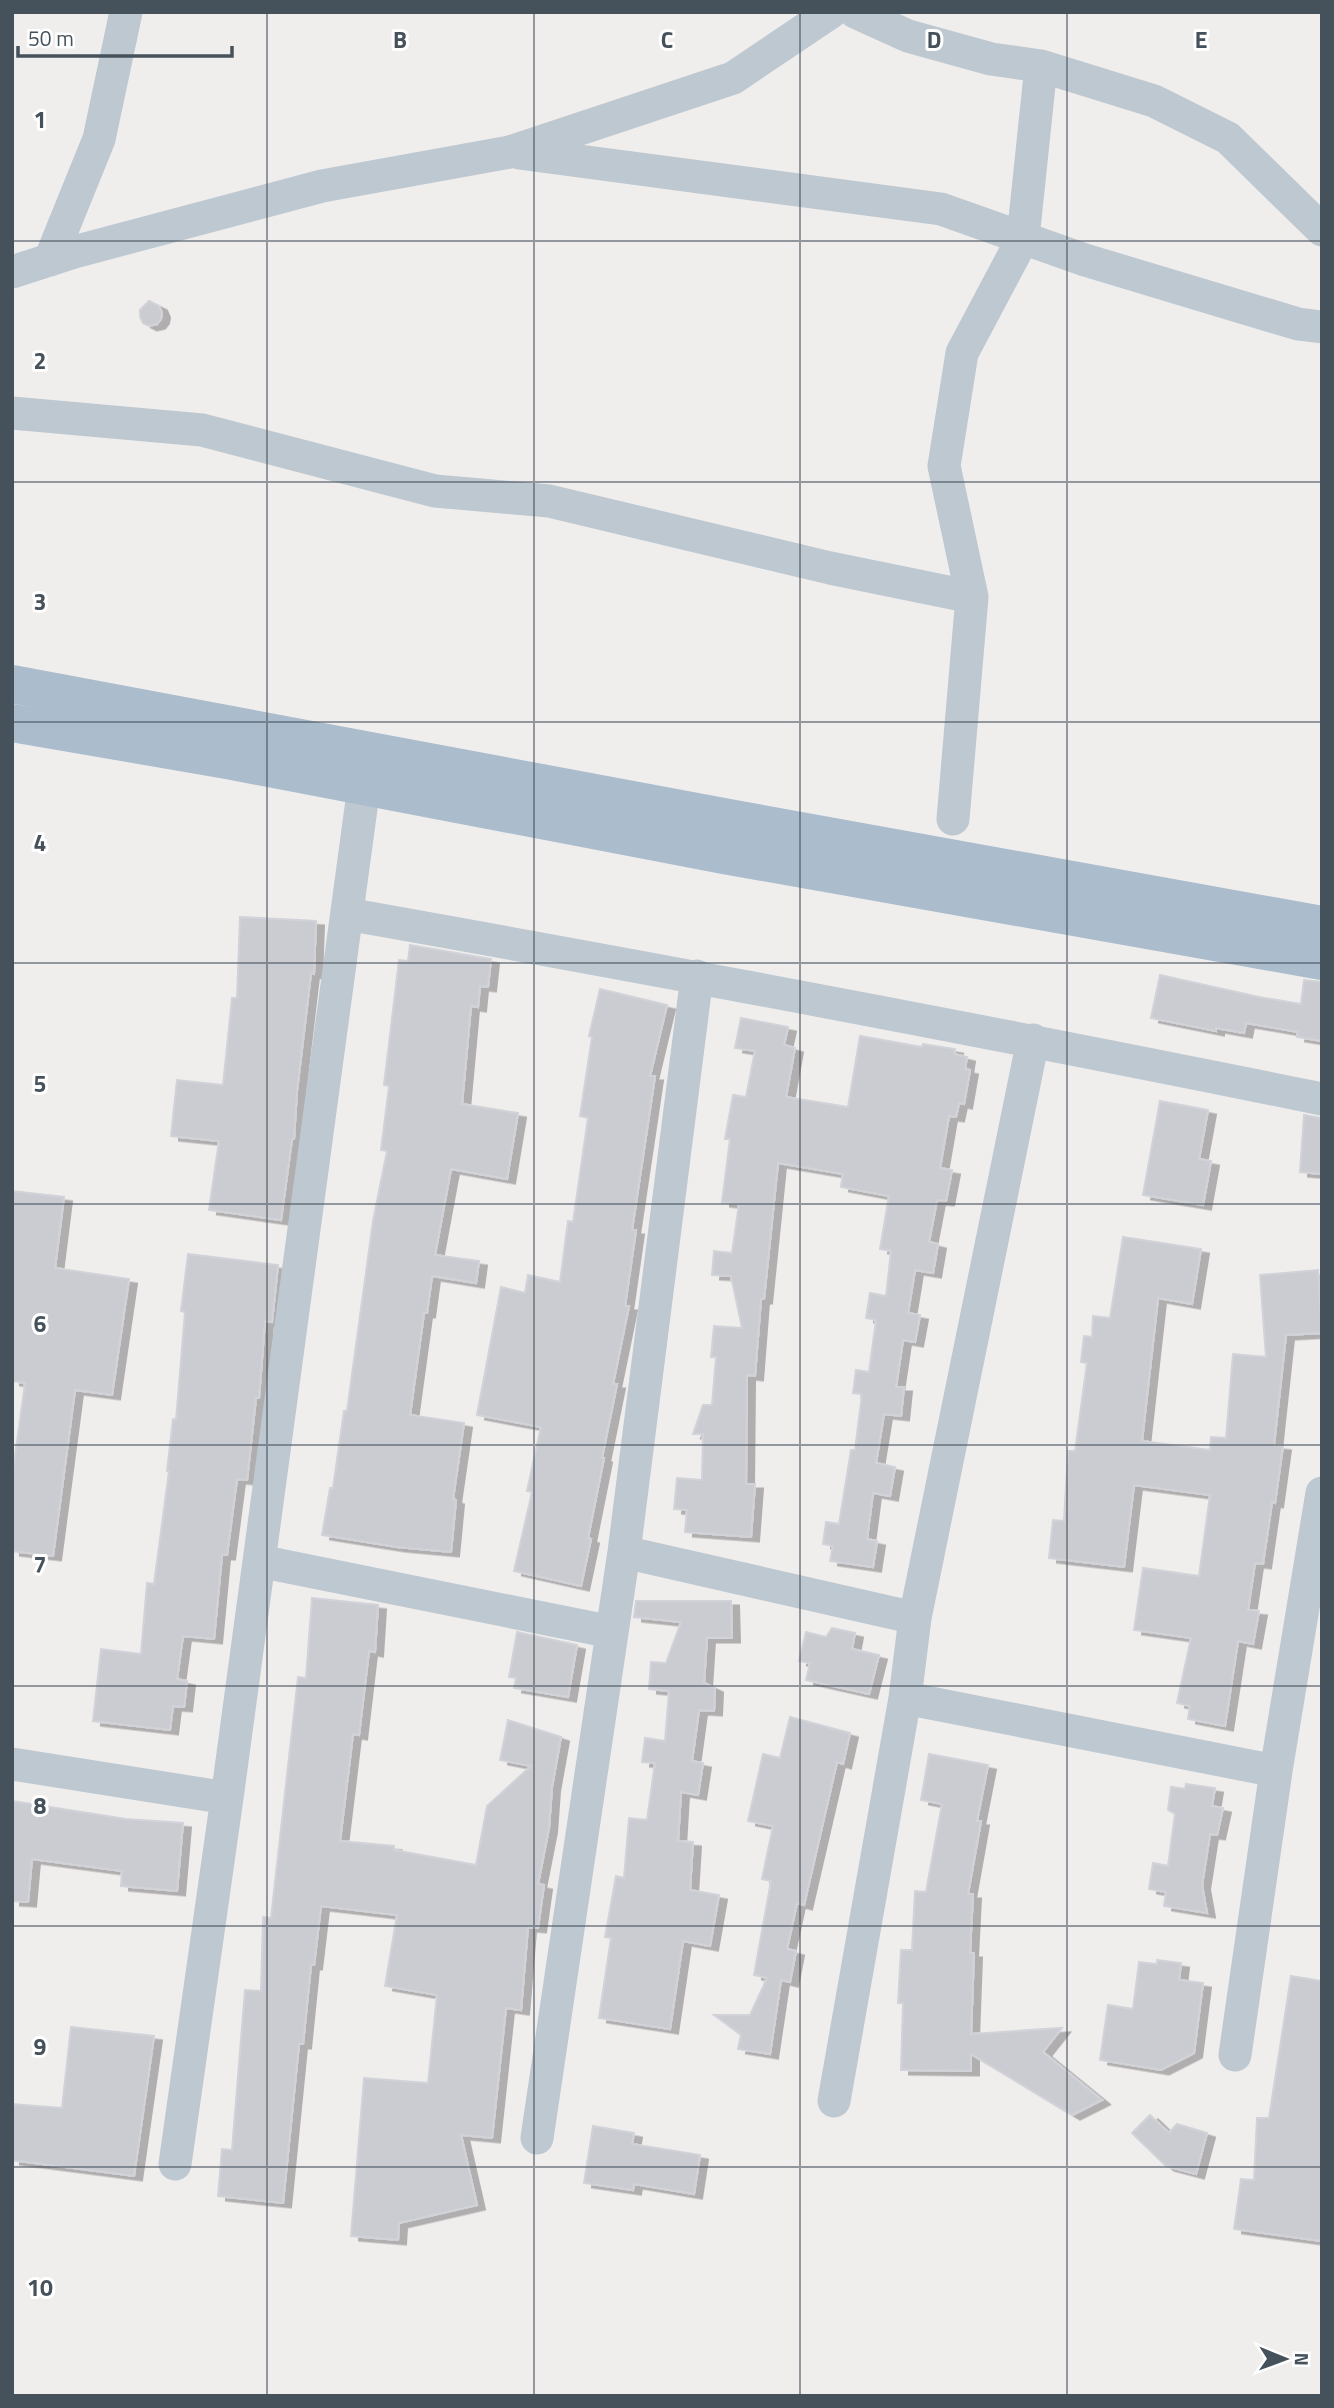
<svg xmlns="http://www.w3.org/2000/svg" width="1334" height="2408" viewBox="0 0 1334 2408" font-family="'Titillium Web',sans-serif">
	<style>
		.building { fill: #caccd2; stroke: #d1d3d9; stroke-width: 2; filter: url(#shadow) }
		.lines { fill: none; stroke-linecap: round; stroke-linejoin: round }
		.minor { stroke: #bdc8d0; stroke-width: 33 }
		.primary { stroke: #abbdcd; stroke-width: 38 }
		.grid { fill: none; stroke: #45515b; stroke-width: 2; stroke-opacity: 0.55 }
		.grid-label { font-size: 23px; text-anchor: middle; font-weight: bold; fill: #45515b; stroke: #fff; stroke-width: 6; stroke-linejoin: round; paint-order: stroke }
	</style>
	<defs>
		<filter id="shadow"><feDropShadow dx="8" dy="4.5" stdDeviation="0" flood-color="#0004"/></filter>
	</defs>
	<rect width="100%" height="100%" fill="#f0eded"/>
	<!-- building -->
	<path class="building" d="M149,301L159,306L162,313L161,319L157,324L149,326L143,323L140,317V310Z
		M240,917L316,921L314,974L311,973L297,1091L294,1139H292L281,1220L209,1210L219,1141L171,1136L177,1080L223,1085L232,998H237Z
		M410,945L491,959L488,987L480,986L478,1007L471,1006L462,1104L518,1113L507,1179L451,1169L435,1255L479,1261L476,1283L432,1276L427,1313H424L410,1415L464,1423L453,1499L456,1500L451,1552L397,1547L322,1535L330,1488H333L344,1411H347L373,1221L387,1151L381,1150L389,1086L384,1085L399,960L408,961Z
		M1160,975L1259,997L1301,1004L1304,980L1322,982V1041L1297,1037L1298,1032L1246,1023L1244,1033L1216,1028V1031L1151,1018Z
		M600,989L667,1005L650,1076H655L632,1230H636L625,1306H629L613,1384H617L602,1458H604L588,1538L591,1539L581,1586L514,1571L532,1492L527,1491L541,1427L477,1415L501,1287L525,1293L528,1275L560,1282L568,1221L573,1222L588,1118L580,1116L592,1037L589,1036Z
		M741,1018L788,1027L784,1045L795,1048L786,1097L848,1107L860,1036L922,1047L923,1044L955,1049L954,1054L967,1057L965,1069L970,1070L964,1104L959,1103L956,1117L949,1116L940,1168L952,1170L946,1201L937,1200L929,1242L938,1244L933,1273L915,1270L908,1313L920,1315L915,1342L903,1340L896,1387H904L901,1416L884,1414L876,1463L895,1467L890,1496L873,1493L867,1539L877,1541L873,1567L830,1561L833,1546L823,1544L826,1522L839,1524L851,1450H855L862,1394L853,1393L856,1370L869,1372L876,1320L866,1318L870,1293L886,1296L891,1251L880,1249L889,1196L841,1187L843,1174L778,1163L764,1299H761L755,1376L747,1375L746,1484H755L751,1537L685,1532L687,1510L674,1509L677,1478L702,1480L703,1434H693L703,1405H712L716,1357H711L714,1326L742,1328L731,1276L712,1275L714,1251L732,1253L739,1204L722,1202L730,1139H725L733,1095L746,1097L755,1051L735,1048Z
		M1160,1101L1208,1110L1199,1159L1211,1161L1203,1205L1143,1195Z
		M1304,1115L1322,1118V1174L1300,1172Z
		M12,1191L64,1197L55,1268L129,1279L112,1395L75,1390L53,1556L12,1551V1478L25,1383L12,1381Z
		M1123,1237L1201,1249L1192,1304L1158,1298L1142,1441L1210,1450L1211,1437L1226,1438L1233,1354L1266,1357L1260,1275L1318,1270L1322,1333L1286,1335L1274,1445L1283,1446L1275,1503L1272,1502L1263,1564L1255,1563L1248,1610L1259,1611L1253,1644L1238,1641L1225,1726L1188,1719L1190,1706L1177,1703L1191,1638L1134,1630L1143,1568L1199,1576L1210,1495L1134,1485L1124,1567L1049,1558L1053,1520L1064,1521L1068,1451H1075L1087,1363L1081,1362L1084,1336L1092,1337L1093,1316L1110,1318Z
		M188,1254L278,1265L272,1322L265,1321L259,1398H256L247,1480L237,1479L227,1555H222L214,1639L183,1636L177,1679L187,1681L184,1707L173,1706L170,1730L93,1721L101,1649L141,1654L147,1583L154,1584L169,1471H167L173,1419L176,1420L185,1312L181,1311Z
		M312,1598L378,1605L375,1652L369,1651L359,1735L353,1734L340,1841L394,1846V1850L476,1865L487,1806L531,1766L500,1760L508,1720L561,1737L552,1787L549,1828L538,1884L544,1885L538,1928L528,1927L521,2010L506,2008L492,2138L461,2135L477,2205L399,2223L398,2240L351,2236L364,2078L428,2083L437,1995L385,1986L397,1915L321,1906L314,1965H311L303,2044H299L283,2203L218,2196L222,2149L232,2150L245,1990L261,1991L263,1917L271,1918L298,1677L306,1678Z
		M636,1601H731L732,1638H707L704,1683L715,1688L714,1711L699,1710L692,1761L703,1763L698,1795L681,1792L678,1841L693,1842L690,1890L719,1895L710,1946L683,1941L670,2029L599,2018L611,1938L605,1937L616,1876L624,1878L629,1818L647,1820L655,1763L642,1762L645,1738L665,1741L669,1691L649,1689L651,1662L666,1663L681,1622L634,1617Z
		M832,1628L855,1633L852,1649L879,1655L869,1694L806,1680L810,1663L799,1661L806,1632L826,1637Z
		M517,1632L577,1645L568,1697L514,1688L516,1678L509,1677Z
		M790,1717L850,1733L843,1764L837,1762L804,1905L797,1903L787,1949L796,1951L790,1982L781,1980L770,2054L738,2049L741,2035L714,2015H750L767,1978L754,1975L771,1881L762,1879L773,1826L748,1821L763,1754L780,1758Z
		M929,1754L988,1765L977,1821H981L968,1894H973L970,1953H974L971,2034L1062,2028L1043,2052L1102,2100L1072,2115L971,2054V2071L901,2070L903,2003H898L901,1950H912L915,1891L926,1892L942,1804L921,1800Z
		M1186,1784L1215,1788L1212,1806L1223,1808L1217,1835L1210,1834L1202,1885L1207,1913L1164,1906L1166,1892L1149,1889L1153,1863L1168,1866L1175,1814L1168,1810L1171,1787L1185,1789Z
		M12,1801L126,1819L183,1823L177,1891L121,1886L122,1871L32,1859L28,1902L12,1901Z
		M1157,1960L1181,1963L1179,1980L1203,1983L1194,2053L1161,2070L1100,2060L1108,2005L1133,2009L1139,1962L1157,1964Z
		M1291,1976L1322,1981V2241L1234,2229L1241,2179L1254,2180L1257,2118H1269Z
		M71,2027L154,2036L134,2176L12,2160V2104L62,2108Z
		M1150,2115L1169,2133L1177,2124L1207,2133L1196,2174L1166,2166L1132,2133Z
		M593,2126L634,2133L632,2144L700,2155L694,2194L634,2184L633,2190L584,2183Z"/>
	<g class="lines">
		<!-- minor -->
		<path class="minor" d="M855,12L908,36L991,59L1041,66L1154,101L1228,138L1322,230
			M519,153L941,209L1085,260L1298,324L1322,327
			M50,260L99,139L126,12
			M12,272L74,252L322,186L510,152L733,78L831,12
			M12,413L202,430L435,491L549,501L830,568L972,597L953,819
			M972,597L944,466L962,353L1023,238L1041,66
			M347,914C673,972 997,1033 1322,1099
			M624,1552L915,1618
			M259,1561L612,1632
			M905,1698L1276,1771
			M12,1764L227,1798
			M1235,2055L1276,1771L1322,1493
			M834,2101L905,1698L915,1618L1033,1040
			M537,2138L624,1552L697,976
			M175,2164L227,1798L364,786"/>
		<!-- primary -->
		<path class="primary" d="M12,684L734,819L1322,925
			M12,723L227,760L724,855L1322,961"/>
	</g>
	<!-- grid -->
	<path class="grid" d="M267,12V2396M534,12V2396M800,12V2396M1067,12V2396M12,241H1322M12,482H1322M12,722H1322M12,963H1322M12,1204H1322M12,1445H1322M12,1686H1322M12,1926H1322M12,2167H1322"/>
	<g class="grid-label">
		<text x="400" y="48">B</text>
		<text x="667" y="48">C</text>
		<text x="934" y="48">D</text>
		<text x="1201" y="48">E</text>
		<text x="40" y="128">1</text>
		<text x="40" y="369">2</text>
		<text x="40" y="610">3</text>
		<text x="40" y="851">4</text>
		<text x="40" y="1092">5</text>
		<text x="40" y="1332">6</text>
		<text x="40" y="1573">7</text>
		<text x="40" y="1814">8</text>
		<text x="40" y="2055">9</text>
		<text x="40" y="2296">10</text>
	</g>
	<!-- border -->
	<rect width="1334" height="2408" fill="none" stroke="#45515b" stroke-width="28"/>
	<!-- north arrow -->
	<g transform="translate(1285 2359) rotate(91)" stroke="#ffffff" stroke-width="5" paint-order="stroke">
	<path d="M0-5L12 26L0 18L-12 26Z" fill="#45515b"/>
	<text y="-10" font-size="19" font-weight="bold" text-anchor="middle" fill="#45515b">N</text>
	</g>
	<!-- scale -->
	<path d="M18 46v10h214v-10" fill="none" stroke="#45515b" stroke-width="3.5"/>
	<text x="28" y="46" font-size="21" fill="#45515b" stroke="#ffffff" stroke-width="5" paint-order="stroke">50 m</text>
</svg>
